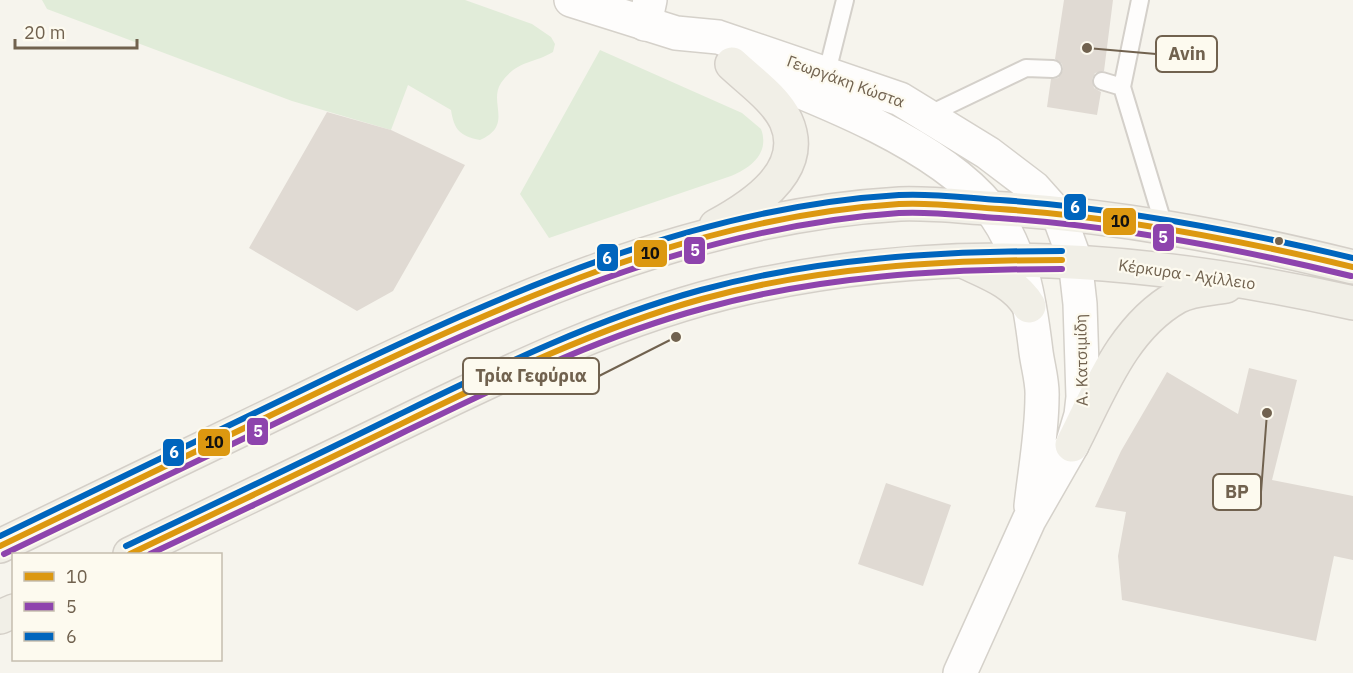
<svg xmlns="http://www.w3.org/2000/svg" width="1353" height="673" viewBox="0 0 1353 673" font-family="'IBM Plex Sans',sans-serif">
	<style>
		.green { fill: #e1ecd9 }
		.building { fill: #e0dad3 }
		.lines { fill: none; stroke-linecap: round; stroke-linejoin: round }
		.lane-casing { stroke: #d4d0ca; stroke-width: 20 }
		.street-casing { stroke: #d4d0ca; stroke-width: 36 }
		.secondary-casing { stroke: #d5d1ca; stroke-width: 36 }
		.primary-casing { stroke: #d4cfc8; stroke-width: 36 }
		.lane { stroke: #fefdfc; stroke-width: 16 }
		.street { stroke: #fefdfc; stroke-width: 33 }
		.secondary { stroke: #fefdfc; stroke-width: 33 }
		.primary { stroke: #f1efe7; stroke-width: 33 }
		.bus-1-casing { stroke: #fdfaef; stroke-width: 10 }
		.bus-2-casing { stroke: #fdfaef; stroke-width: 10 }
		.bus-3-casing { stroke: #fdfaef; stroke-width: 10 }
		.bus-1 { stroke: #dc9810; stroke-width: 6 }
		.bus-2 { stroke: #8e44ad; stroke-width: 6 }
		.bus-3 { stroke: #0065bd; stroke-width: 6 }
		.bus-dot { fill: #71624f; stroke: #fdfaef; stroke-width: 2 }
		.labels { text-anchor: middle; stroke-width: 4.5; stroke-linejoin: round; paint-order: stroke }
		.street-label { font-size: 16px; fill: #71624f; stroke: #fdfaef }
		.leader { fill: none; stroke: #71624f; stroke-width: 2 }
		.callout-dot { fill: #71624f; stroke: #fdfaef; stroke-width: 2 }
		.callout { fill: #fdfaef; stroke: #71624f; stroke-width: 2 }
		.callout-label { font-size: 18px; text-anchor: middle; font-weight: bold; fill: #71624f }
		.line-badge { stroke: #fdfaef; stroke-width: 2 }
		.badge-label { font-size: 16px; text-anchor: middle; font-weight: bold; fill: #fff }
		.pale-badge-label { font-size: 16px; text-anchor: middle; font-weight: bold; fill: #111 }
	</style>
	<rect width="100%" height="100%" fill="#f6f4ed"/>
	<!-- green -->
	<path class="green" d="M42,0H465L532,24L551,37L555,44L553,52C533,64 517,60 501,83C488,103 514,125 480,140C460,136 454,130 451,110L408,85L391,130L292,101L47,9Z
		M600,50L742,113L761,129C770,153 751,168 731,176L549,238L520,194Z"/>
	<!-- building -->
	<path class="building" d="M1064,0H1113L1104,71L1095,73L1092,79L1094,88L1101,92L1097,115L1047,107L1051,79L1058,78L1063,70L1062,64L1055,59Z
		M327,112L391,130L465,165L393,291L357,311L249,248Z
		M1249,368L1297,380L1272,480L1353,496V560L1334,556L1316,641L1122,600L1118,556L1126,512L1095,507L1121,451L1167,372L1238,414Z
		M886,483L951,505L923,586L858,564Z"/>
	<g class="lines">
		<!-- lane casing -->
		<g class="lane-casing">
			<path id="lane" d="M827,72L845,0
				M1102,81L1122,87L1164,226
				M1122,87L1140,0
				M928,115L1026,68L1053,69"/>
		</g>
		<!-- street casing -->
		<g class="street-casing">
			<path id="street" d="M645,24L650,0"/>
		</g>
		<!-- secondary casing -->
		<g class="secondary-casing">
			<path id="secondary" d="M571,0L676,33L718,37L900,99L988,153L1034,188L1059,216L1075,260L1080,304L1083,397L1081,415L1072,445L1029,520L960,673
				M736,66C813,96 936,142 989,207C1022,247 1030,302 1036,352C1038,367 1043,383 1042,397C1042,433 1035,470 1031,506"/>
		</g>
		<!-- primary casing -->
		<g class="primary-casing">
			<path id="primary" d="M716,226C753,206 808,170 786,121C776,99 750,81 732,64
				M967,263C991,274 1015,283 1029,306
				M1072,445C1099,393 1122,328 1177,297C1191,289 1210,289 1226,286
				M0,546C106,495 211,444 317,393C501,304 692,216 900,204C928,203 957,206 986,208C1111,214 1231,237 1353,267
				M130,554C219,511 309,468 398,425C509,371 624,315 745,288C952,242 1149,257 1353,303
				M0,617L14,611"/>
		</g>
		<!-- lane -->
		<use href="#lane" class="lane"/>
		<!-- street -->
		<use href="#street" class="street"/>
		<!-- secondary -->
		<use href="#secondary" class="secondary"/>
		<!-- primary -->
		<use href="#primary" class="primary"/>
		<!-- bus-1 casing -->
		<g class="bus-1-casing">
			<path id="bus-1" d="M0,546C108,494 215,442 323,390C506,303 694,217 899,204C933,202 966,207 1000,209C1119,217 1236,239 1353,267
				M130,554C220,511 310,468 399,425C497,377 597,328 702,299C819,267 941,260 1062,260"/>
		</g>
		<!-- bus-2 casing -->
		<g class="bus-2-casing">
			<path id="bus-2" d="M4,554C111,502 218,450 326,399C508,312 695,227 899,213C932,211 966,216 999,218C1118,226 1235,248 1351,276
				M150,554C235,514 320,474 404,432C502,385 600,336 705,308C821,276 942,269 1062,269"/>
		</g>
		<!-- bus-3 casing -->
		<g class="bus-3-casing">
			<path id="bus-3" d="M0,536C108,484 215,432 323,380C505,293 695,207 899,195C933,193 967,198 1000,200C1119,208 1236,230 1353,258
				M126,546C216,503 307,460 396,416C495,368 595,319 701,290C819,258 940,251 1062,251"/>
		</g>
		<!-- bus-1 -->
		<use href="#bus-1" class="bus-1"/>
		<!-- bus-2 -->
		<use href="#bus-2" class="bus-2"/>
		<!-- bus-3 -->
		<use href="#bus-3" class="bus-3"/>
	</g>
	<!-- markers -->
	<circle class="bus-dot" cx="1279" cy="241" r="5"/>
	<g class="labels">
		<!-- street labels -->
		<g class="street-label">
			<text transform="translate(846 81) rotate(20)" y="6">Γεωργάκη Κώστα</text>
			<text transform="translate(1187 274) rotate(8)" y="6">Κέρκυρα - Αχίλλειο</text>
			<text transform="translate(1081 360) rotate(-91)" y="6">Α. Κατσιμίδη</text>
		</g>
	</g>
	<!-- callouts -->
	<path class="leader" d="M1087 48L1156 54M676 337L599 376M1267 413L1261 492"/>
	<g class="callout-dot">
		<circle cx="1087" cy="48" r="6"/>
		<circle cx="676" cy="337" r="6"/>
		<circle cx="1267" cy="413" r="6"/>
	</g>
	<g class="callout">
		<rect x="1156" y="36" width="61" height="36" rx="6"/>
		<rect x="463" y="358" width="136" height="36" rx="6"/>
		<rect x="1213" y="474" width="48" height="36" rx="6"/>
	</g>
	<g class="callout-label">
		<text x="1187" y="60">Avin</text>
		<text x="531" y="382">Τρία Γεφύρια</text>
		<text x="1237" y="498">BP</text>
	</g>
	<g class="line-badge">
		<rect x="1063" y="193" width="24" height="28" rx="6" fill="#0065bd"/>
		<rect x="1102" y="207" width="35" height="29" rx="6" fill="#dc9810"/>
		<rect x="1152" y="223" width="23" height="29" rx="6" fill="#8e44ad"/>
		<rect x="683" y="236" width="23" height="29" rx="6" fill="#8e44ad"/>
		<rect x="633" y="239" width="35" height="29" rx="6" fill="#dc9810"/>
		<rect x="596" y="243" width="23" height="29" rx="6" fill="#0065bd"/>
		<rect x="246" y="417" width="23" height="29" rx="6" fill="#8e44ad"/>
		<rect x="197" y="428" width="34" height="29" rx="6" fill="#dc9810"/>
		<rect x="162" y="438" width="23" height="29" rx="6" fill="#0065bd"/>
	</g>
	<g class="badge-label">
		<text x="1075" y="213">6</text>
		<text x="1163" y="243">5</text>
		<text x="695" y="256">5</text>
		<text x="607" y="264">6</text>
		<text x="258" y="437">5</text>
		<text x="174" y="458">6</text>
	</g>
	<g class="pale-badge-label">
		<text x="1120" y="227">10</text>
		<text x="650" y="259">10</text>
		<text x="214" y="448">10</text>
	</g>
	<!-- legend -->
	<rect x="12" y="553" width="210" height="108" fill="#fdfaef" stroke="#c5bdaf" stroke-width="1.5"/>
	<rect x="24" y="572" width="30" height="9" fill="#dc9810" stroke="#c5bdaf" stroke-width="1.5"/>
	<text x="66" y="583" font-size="18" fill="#71624f">10</text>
	<rect x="24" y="602" width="30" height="9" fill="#8e44ad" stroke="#c5bdaf" stroke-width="1.5"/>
	<text x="66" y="613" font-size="18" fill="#71624f">5</text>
	<rect x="24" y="632" width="30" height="9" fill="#0065bd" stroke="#c5bdaf" stroke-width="1.5"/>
	<text x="66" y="643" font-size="18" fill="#71624f">6</text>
	<!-- scale -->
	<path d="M15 39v9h122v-9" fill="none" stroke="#71624f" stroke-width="3"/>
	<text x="24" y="39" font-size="18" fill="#71624f" stroke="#fdfaef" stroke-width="4.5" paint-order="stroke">20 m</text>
</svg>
